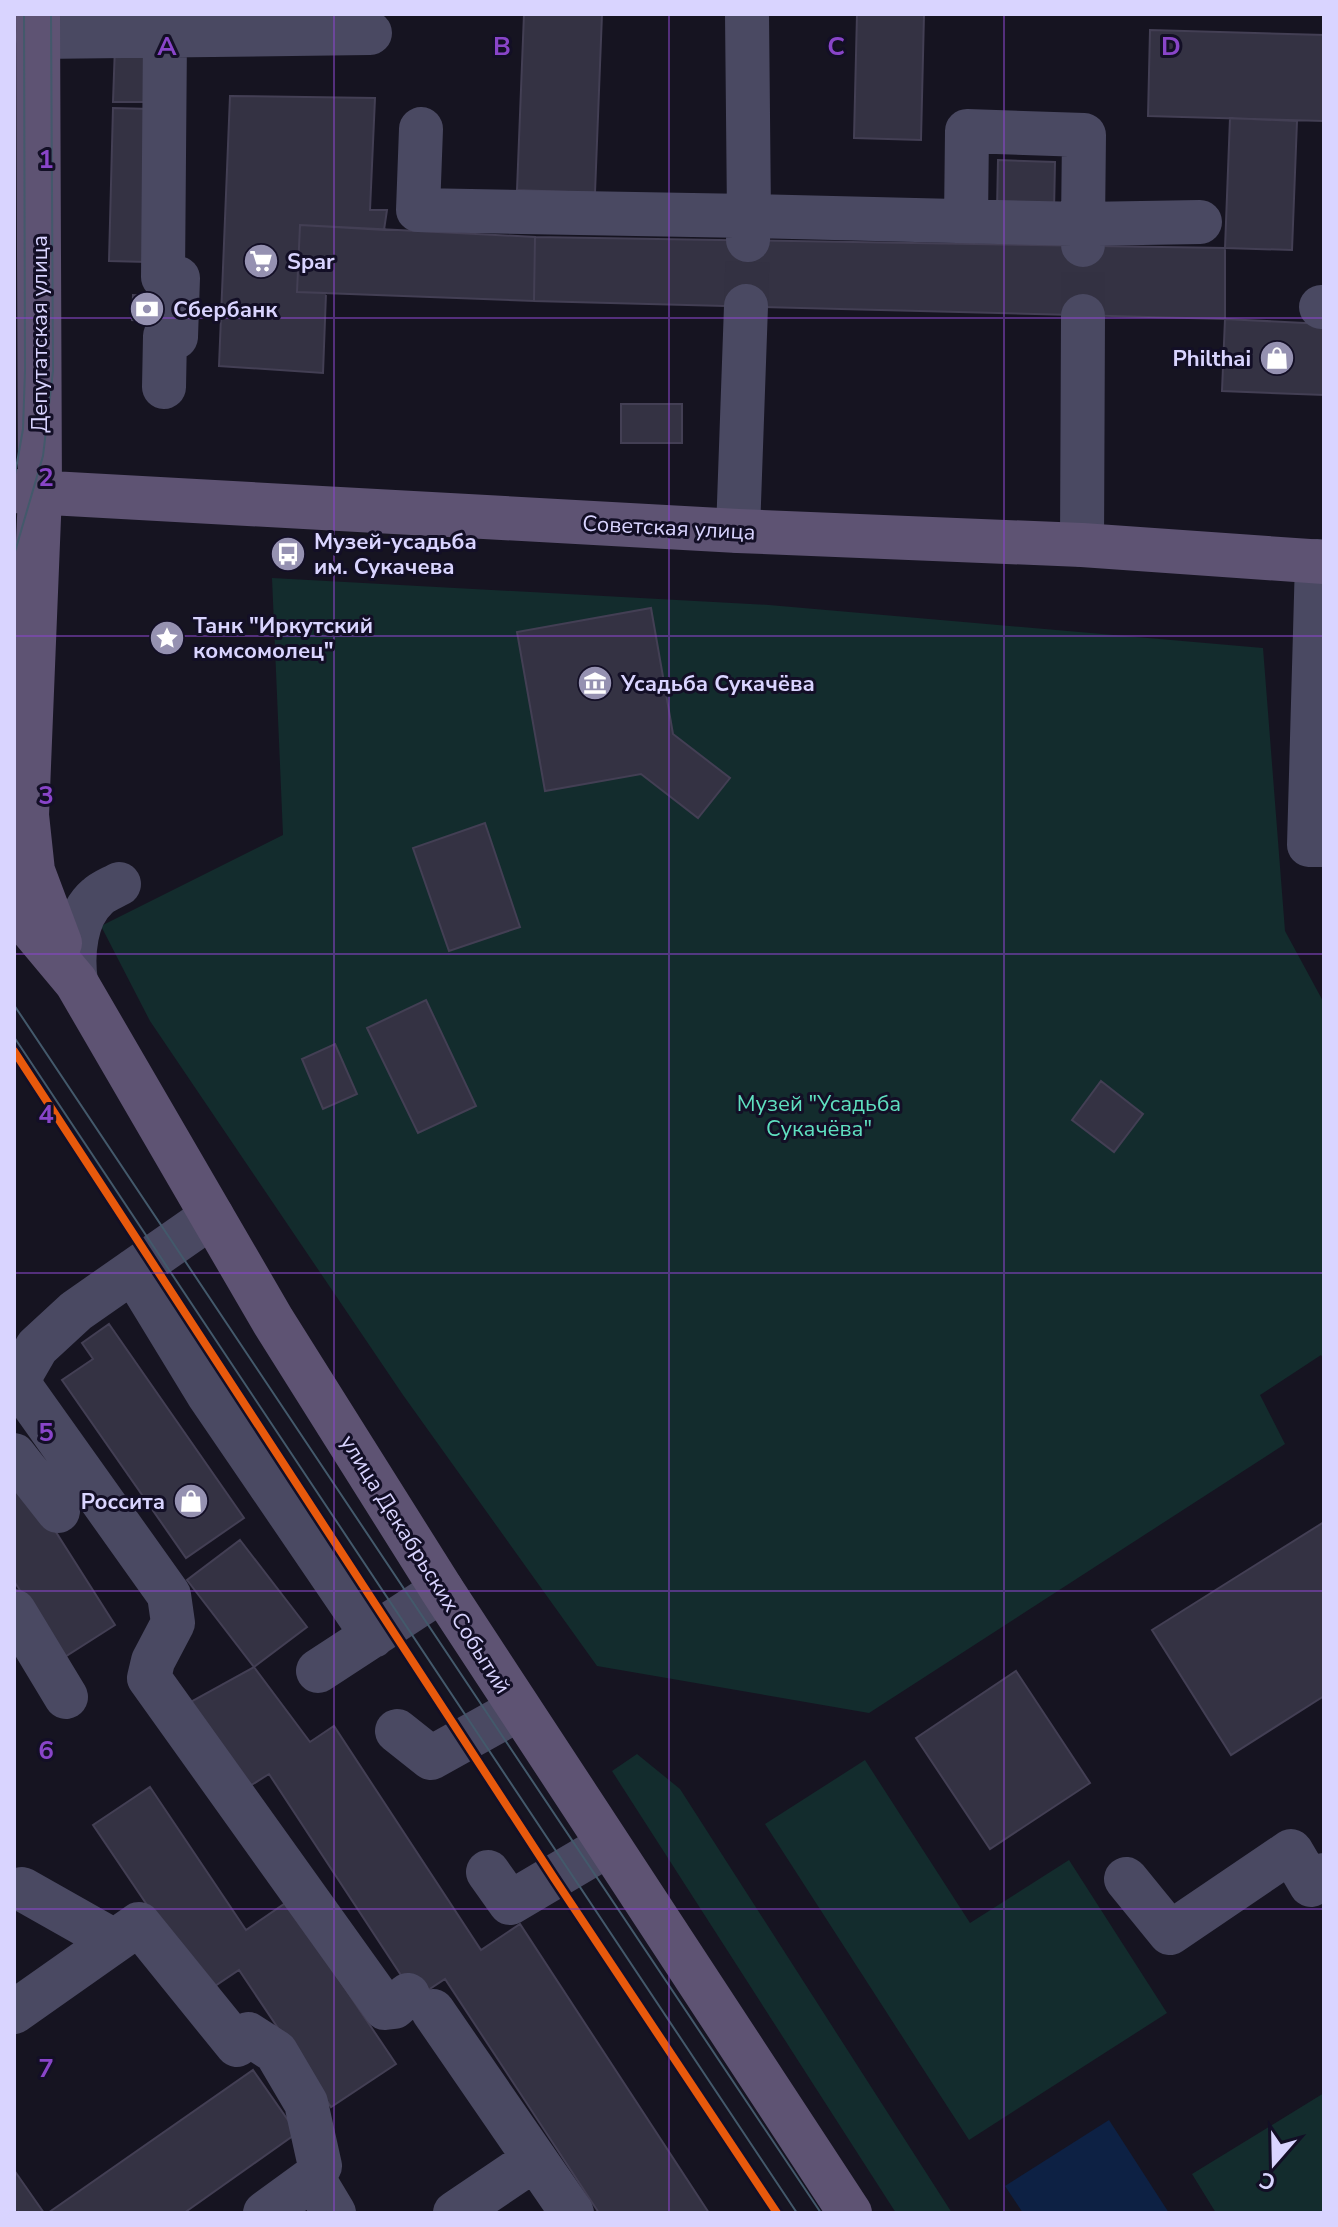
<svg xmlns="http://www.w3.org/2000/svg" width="1338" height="2227" viewBox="0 0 1338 2227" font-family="'Nunito Sans',sans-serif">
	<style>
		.green { fill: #132c2d }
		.water { fill: #0d2144 }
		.building { fill: #343243; stroke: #433f54; stroke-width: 2 }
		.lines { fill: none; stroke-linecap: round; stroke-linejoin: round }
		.minor-tunnel { stroke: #333142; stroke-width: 44; stroke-dasharray: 44 22; stroke-linecap: butt }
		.minor { stroke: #4a4962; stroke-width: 44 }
		.major { stroke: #5e5373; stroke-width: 44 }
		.tram { stroke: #43596b; stroke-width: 2 }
		.cycleway-casing { stroke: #130f26; stroke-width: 13 }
		.cycleway { stroke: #e8590c; stroke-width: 8 }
		.grid { fill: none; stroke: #8945c9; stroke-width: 2; stroke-opacity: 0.55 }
		.labels { text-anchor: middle; stroke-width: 6; stroke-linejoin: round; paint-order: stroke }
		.poi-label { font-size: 22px; font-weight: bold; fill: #d9d4ff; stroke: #130f26; text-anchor: start }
		.street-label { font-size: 22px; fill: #d9d4ff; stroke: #130f26 }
		.park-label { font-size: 22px; fill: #5fe0c0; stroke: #130f26 }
		.grid-label { font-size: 26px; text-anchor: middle; font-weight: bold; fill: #8945c9; stroke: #130f26; stroke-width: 6; stroke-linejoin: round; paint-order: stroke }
	</style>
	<rect width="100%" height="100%" fill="#161421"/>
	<!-- green -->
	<path class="green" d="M272,578L769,605L1263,648L1285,931L1324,1003V1360L1321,1355L1260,1395L1285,1444L869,1713L597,1666L403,1395L150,1021L101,926L283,835Z
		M637,1754L680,1789L952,2213H896L612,1771Z
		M865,1760L970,1923L1069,1860L1167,2013L969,2140L765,1824Z
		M1324,2093V2213H1216L1192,2174Z"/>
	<!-- water -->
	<path class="water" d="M1109,2120L1169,2213H1023L1005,2186Z"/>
	<!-- building -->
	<path class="building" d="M524,14H602L595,193L517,190Z
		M857,14H924L921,140L854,138Z
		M1150,30L1324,35V121L1148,116Z
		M115,46H148L147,102H113Z
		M230,96L375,98L370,210H387L384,230L300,225L297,292L326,293L323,373L219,366Z
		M113,108L151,109L147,262L109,261Z
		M1230,118L1297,121L1292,250L1225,248Z
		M998,160L1055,162L1054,211L997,210Z
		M300,225L535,237L534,301L297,292Z
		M535,237L1225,248V319L534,301Z
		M133,295L163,297L162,322L132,320Z
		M1225,319L1324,324V395L1222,391Z
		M621,404H682V443H621Z
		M651,608L673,734L730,778L698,818L641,774L545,791L517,632Z
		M485,823L520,927L449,951L413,848Z
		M426,1000L476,1106L418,1133L367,1028Z
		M335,1044L357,1094L323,1109L302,1059Z
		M1101,1081L1143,1114L1114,1152L1072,1120Z
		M109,1324L244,1518L186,1558L62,1380L93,1359L82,1343Z
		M14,1466L115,1625L63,1658L14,1581Z
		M1324,1522V1696L1231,1755L1152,1630Z
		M240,1540L307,1627L254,1667L187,1580Z
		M254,1667L310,1742L334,1726L481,1950L520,1924L709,2213H599L445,1979L416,1998L269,1774L242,1791L185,1705Z
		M1016,1671L1090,1783L990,1849L916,1738Z
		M150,1787L246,1930L287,1902L396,2064L331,2107L239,1970L206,1992L93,1825Z
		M253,2070L297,2133L184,2213H48Z
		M14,2170L44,2213H14Z"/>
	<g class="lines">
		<!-- minor-tunnel -->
		<path class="minor-tunnel" d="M746,306L748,240
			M1083,316V245"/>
		<!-- minor -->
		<path class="minor" d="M38,37L370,33
			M421,129L418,210L749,216L747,14
			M966,221L967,131L1084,135L1083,224L1200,222
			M748,240L749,216L1083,224V245
			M1321,307H1324
			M164,387L165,336L176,337L178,278L163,277L165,36
			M738,531L746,306
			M1082,545L1083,316
			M1317,561L1309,845H1324
			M76,982C72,955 75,916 97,897C103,891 112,888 119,884
			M212,1216L76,1311L37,1347L22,1373L21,1387L169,1595L173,1623L153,1661L149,1678L385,2008L394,2007L408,1995
			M133,1271L208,1394L373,1636
			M14,1455L58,1511
			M14,1611L66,1697
			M318,1671L442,1590
			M397,1731L431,1758L519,1709
			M488,1872L510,1903L608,1845
			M1126,1879L1170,1933L1291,1851L1311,1885L1324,1875
			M22,1889L114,1941
			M433,2011L572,2213
			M14,2012L139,1924L237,2045L248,2034L276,2052L306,2103L320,2166L313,2178L334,2213
			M265,2213L313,2178
			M455,2213L535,2159"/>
		<!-- major -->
		<path class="major" d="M38,14L40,493L27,815L33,871L60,943
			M14,491L738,531L1082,545L1324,562
			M14,908L76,982L273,1321L442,1590L850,2213"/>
		<!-- tram -->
		<path class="tram" d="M14,480L23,429L25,371L24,14
			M14,555L43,456L53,371L51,14
			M14,1005L821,2213
			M14,1037L797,2213"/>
		<!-- cycleway casing -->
		<g class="cycleway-casing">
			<path id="cycleway" d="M14,1051L554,1878L777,2213"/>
		</g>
		<!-- cycleway -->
		<use href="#cycleway" class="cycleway"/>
	</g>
	<!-- grid -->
	<path class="grid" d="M334,14V2213M669,14V2213M1004,14V2213M14,318H1324M14,636H1324M14,954H1324M14,1273H1324M14,1591H1324M14,1909H1324"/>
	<!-- icons -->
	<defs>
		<g id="supermarket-disc" transform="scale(1.8)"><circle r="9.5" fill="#9591b1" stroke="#130f26"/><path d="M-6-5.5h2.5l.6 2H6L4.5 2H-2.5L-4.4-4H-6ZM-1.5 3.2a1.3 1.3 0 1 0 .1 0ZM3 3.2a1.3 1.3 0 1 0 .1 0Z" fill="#fff"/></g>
		<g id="bank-disc" transform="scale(1.8)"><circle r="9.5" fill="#9591b1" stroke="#130f26"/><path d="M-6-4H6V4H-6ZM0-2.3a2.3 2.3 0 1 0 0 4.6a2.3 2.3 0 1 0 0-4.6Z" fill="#fff"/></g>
		<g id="shop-disc" transform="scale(1.8)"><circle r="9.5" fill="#9591b1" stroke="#130f26"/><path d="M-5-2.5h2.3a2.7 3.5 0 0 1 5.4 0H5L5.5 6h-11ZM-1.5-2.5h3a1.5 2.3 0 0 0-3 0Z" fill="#fff"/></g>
		<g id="bus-disc" transform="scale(1.8)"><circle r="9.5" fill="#9591b1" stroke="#130f26"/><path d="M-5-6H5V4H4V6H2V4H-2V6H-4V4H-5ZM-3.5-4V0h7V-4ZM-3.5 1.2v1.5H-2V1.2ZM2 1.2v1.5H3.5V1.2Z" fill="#fff"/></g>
		<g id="sight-disc" transform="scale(1.8)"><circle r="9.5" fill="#9591b1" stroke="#130f26"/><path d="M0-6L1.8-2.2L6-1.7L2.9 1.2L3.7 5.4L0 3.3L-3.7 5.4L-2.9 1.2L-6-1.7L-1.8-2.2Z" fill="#fff"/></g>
		<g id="museum-disc" transform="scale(1.8)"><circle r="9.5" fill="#9591b1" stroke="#130f26"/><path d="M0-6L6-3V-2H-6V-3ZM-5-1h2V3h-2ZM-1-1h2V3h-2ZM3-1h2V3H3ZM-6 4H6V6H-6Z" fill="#fff"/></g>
	</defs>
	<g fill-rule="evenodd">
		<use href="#supermarket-disc" x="261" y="261"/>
		<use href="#bank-disc" x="147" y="309"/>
		<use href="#shop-disc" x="1277" y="358"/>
		<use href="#bus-disc" x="288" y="554"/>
		<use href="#sight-disc" x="167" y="638"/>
		<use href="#museum-disc" x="595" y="683"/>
		<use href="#shop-disc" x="191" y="1501"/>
	</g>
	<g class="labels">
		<!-- poi labels -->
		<g class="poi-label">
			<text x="287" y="269">Spar</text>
			<text x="173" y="317">Сбербанк</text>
			<text x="1251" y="366" text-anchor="end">Philthai</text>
			<text x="314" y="549">Музей-усадьба<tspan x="314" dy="25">им. Сукачева</tspan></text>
			<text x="193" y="633">Танк "Иркутский<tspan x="193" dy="25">комсомолец"</tspan></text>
			<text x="621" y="691">Усадьба Сукачёва</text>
			<text x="165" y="1509" text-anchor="end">Россита</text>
		</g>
		<!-- street labels -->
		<g class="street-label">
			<text transform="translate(39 334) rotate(-90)" y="8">Депутатская улица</text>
			<text transform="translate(669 527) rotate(3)" y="8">Советская улица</text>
			<text transform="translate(426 1564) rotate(58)" y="8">улица Декабрьских Событий</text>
		</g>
		<!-- park labels -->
		<g class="park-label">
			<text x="819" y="1111">Музей "Усадьба<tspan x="819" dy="25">Сукачёва"</tspan></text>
		</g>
	</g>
	<g class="grid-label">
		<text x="167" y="55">A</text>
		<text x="502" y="55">B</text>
		<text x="836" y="55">C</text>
		<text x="1171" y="55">D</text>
		<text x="46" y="168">1</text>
		<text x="46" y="486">2</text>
		<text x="46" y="804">3</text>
		<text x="46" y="1123">4</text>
		<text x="46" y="1441">5</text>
		<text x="46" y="1759">6</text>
		<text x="46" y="2077">7</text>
	</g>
	<!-- border -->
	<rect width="1338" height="2227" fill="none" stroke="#d9d4ff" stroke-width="32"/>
	<!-- north arrow -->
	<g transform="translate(1274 2163) rotate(200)" stroke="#130f26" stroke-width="6" paint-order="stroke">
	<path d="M0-6L14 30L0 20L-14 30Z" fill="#d9d4ff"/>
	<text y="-12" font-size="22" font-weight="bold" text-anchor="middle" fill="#d9d4ff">С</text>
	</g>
</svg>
